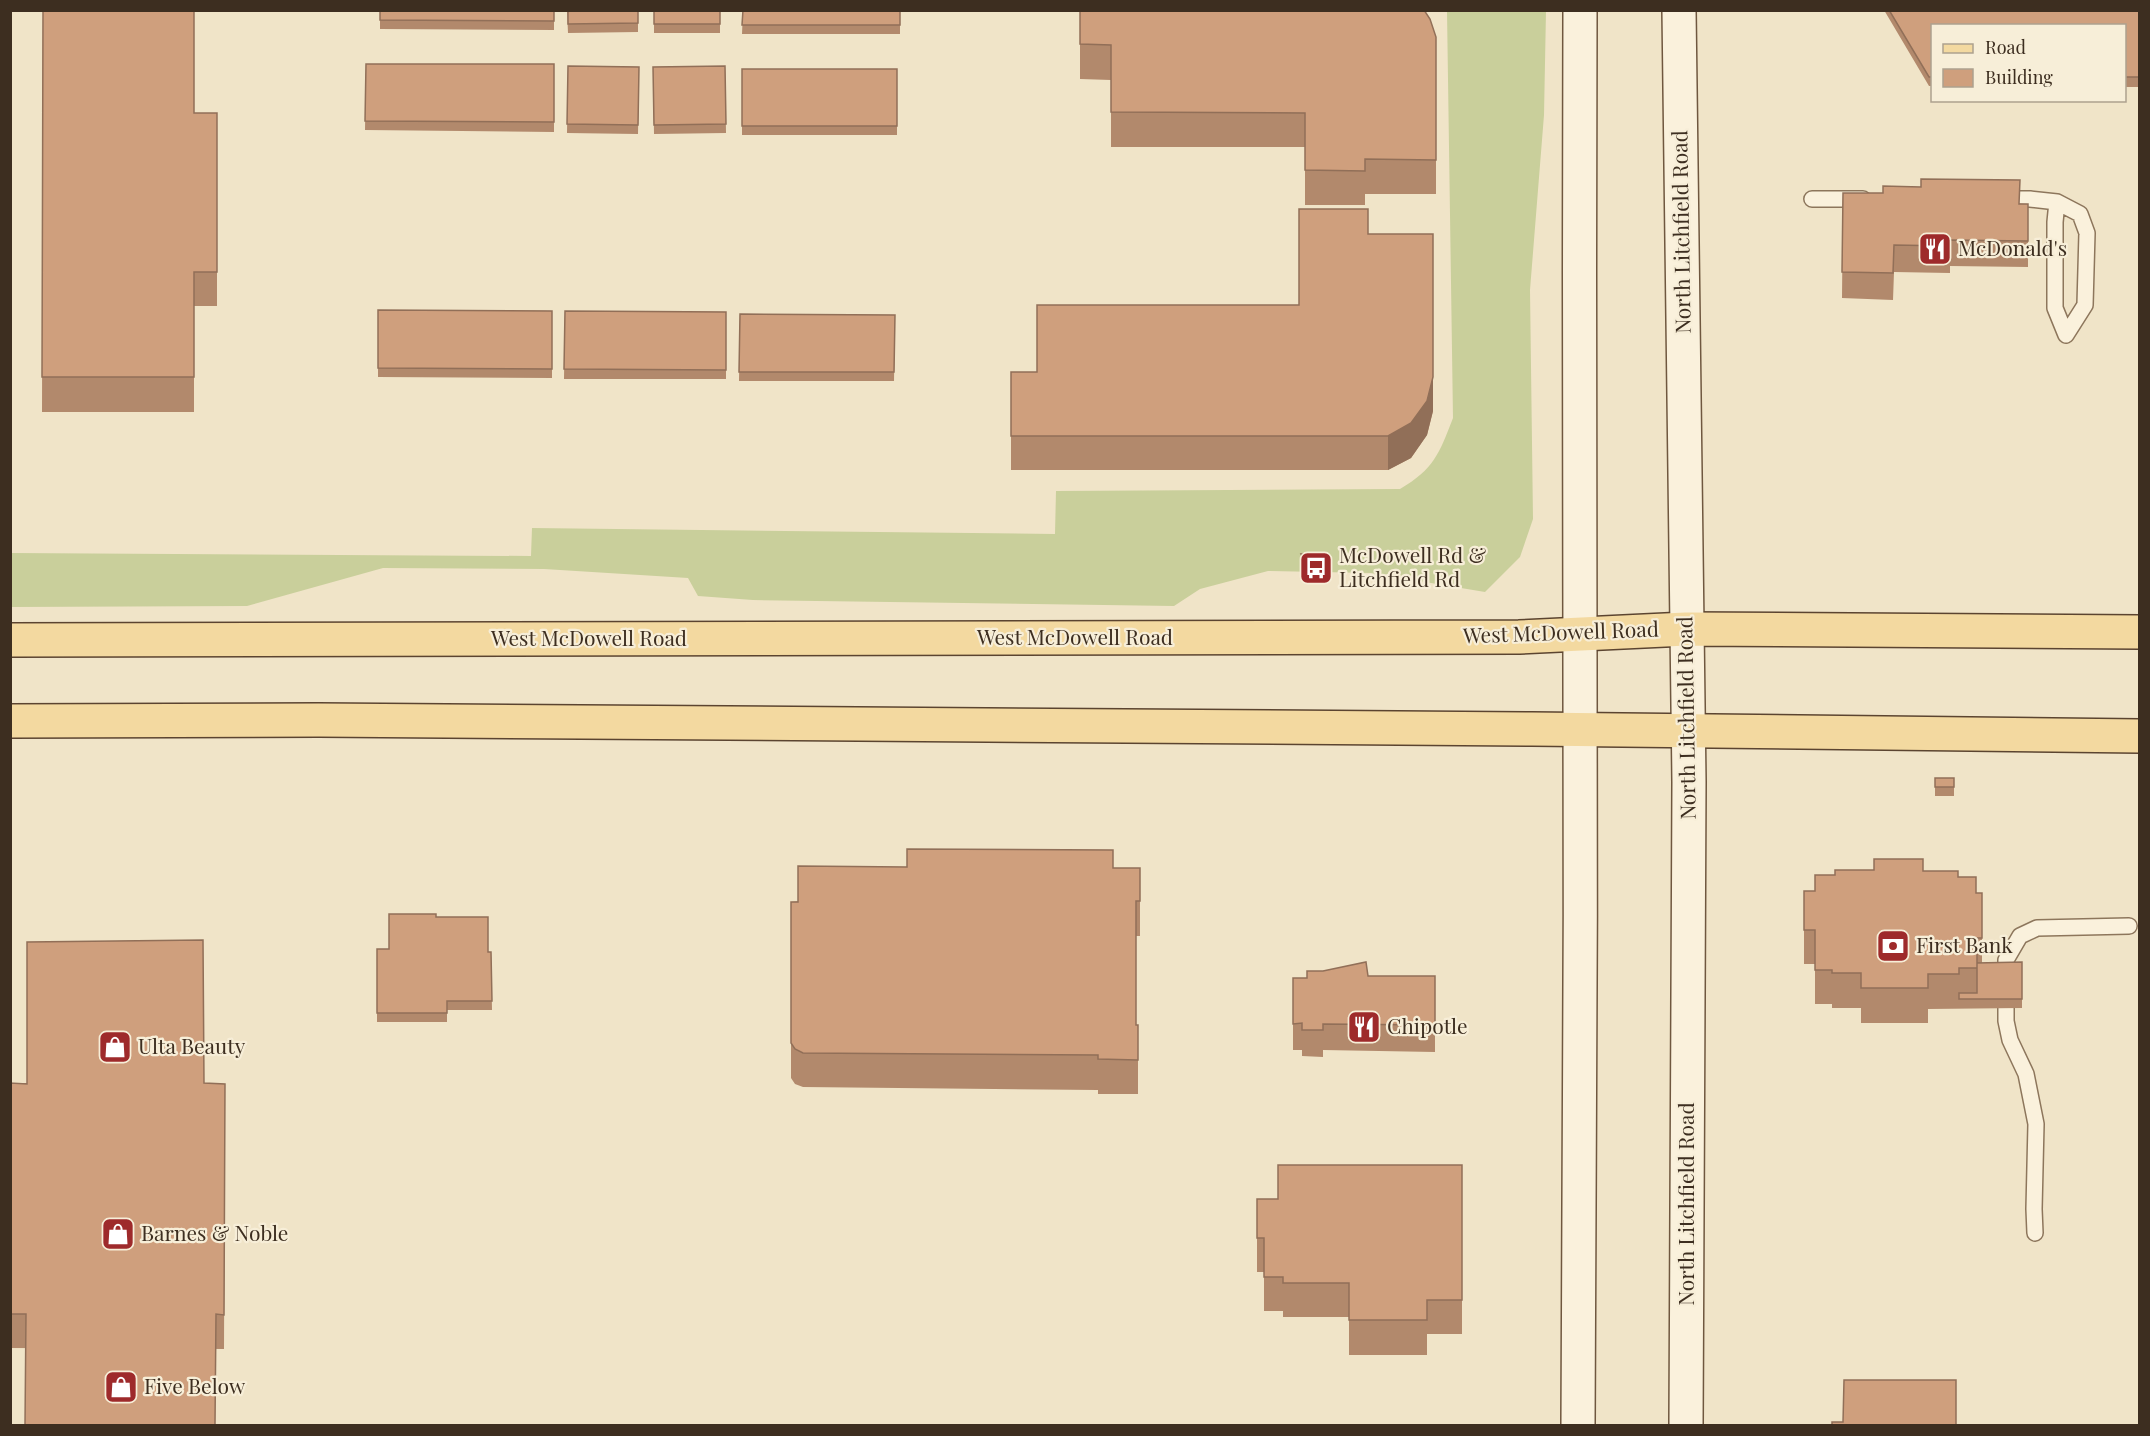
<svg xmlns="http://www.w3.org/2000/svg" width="2150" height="1436" viewBox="0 0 2150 1436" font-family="'Playfair Display',serif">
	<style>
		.garden { fill: #c9cf9b }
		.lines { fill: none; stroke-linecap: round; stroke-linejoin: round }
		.service-casing { stroke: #8d765c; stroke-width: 18 }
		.secondary-casing { stroke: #6f573f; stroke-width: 36 }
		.primary-casing { stroke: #5b4430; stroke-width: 36 }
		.service { stroke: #faf1dc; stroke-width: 15 }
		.secondary { stroke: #faf1dc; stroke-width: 33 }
		.primary { stroke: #f3d9a0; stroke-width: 33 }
		.wall { fill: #b2896c }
		.shaded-wall { fill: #916f58 }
		.building { fill: #cf9f7d; stroke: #916f58; stroke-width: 1.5 }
		.labels { text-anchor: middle; stroke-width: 4.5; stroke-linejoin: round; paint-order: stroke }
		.street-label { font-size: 21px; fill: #3d2e20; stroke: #f7eed8 }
		.poi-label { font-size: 21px; fill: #3d2e20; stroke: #f7eed8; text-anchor: start }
	</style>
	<rect width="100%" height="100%" fill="#f0e4c8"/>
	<!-- garden -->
	<path class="garden" d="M1447,11H1546L1544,115L1530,290L1533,519L1520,557L1485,592L1371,573L1268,571L1200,589L1174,606L753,600L698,596L688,578L544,569L383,568L247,606L11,607V553L531,556L532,528L1055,534L1056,491L1400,489C1434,469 1439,454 1453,418Z"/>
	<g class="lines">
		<!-- service casing -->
		<g class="service-casing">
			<path id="service" d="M1812,199H1863
				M2001,199H2030L2057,202L2080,214L2087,233L2085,305L2066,335
				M2057,202L2055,222V308L2066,335
				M2035,1233L2034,1209L2036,1124L2026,1074L2010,1040L2006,1021V960L2020,936L2037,928L2129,926"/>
		</g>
		<!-- secondary casing -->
		<g class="secondary-casing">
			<path id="secondary" d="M1679,10L1689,782L1686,1426
				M1578,1426C1583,954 1578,482 1580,10"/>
		</g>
		<!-- primary casing -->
		<g class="primary-casing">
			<path id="primary" d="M10,640L1519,637L1686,629L2140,632
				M10,721L319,720L1532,729L2140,736"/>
		</g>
		<!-- service -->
		<use href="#service" class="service"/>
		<!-- secondary -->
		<use href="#secondary" class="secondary"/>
		<!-- primary -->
		<use href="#primary" class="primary"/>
	</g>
	<!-- wall -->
	<path class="wall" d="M43,10L194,113H217V306H194V412H42Z
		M380,10H554V30L380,29Z
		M567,10H638V32L568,33Z
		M654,10H720V33H654Z
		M743,10H900V34H742Z
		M1080,10L1436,37V194H1365V205H1305V147H1111V80L1080,79Z
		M1884,10H2139V87H2124V26H1932V86H1929Z
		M366,64H554V132L365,130Z
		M568,66L639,67L638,134L567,133Z
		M725,66L726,133L654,134L653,67Z
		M742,69H897V135H742Z
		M1843,193L2028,204V267L1950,266V273L1894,272L1893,300L1842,298Z
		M1368,234L1433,411L1427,435L1411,458L1388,470H1011V372H1037L1299,305Z
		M378,310L552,311V378L378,377Z
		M565,311L726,312V379H564Z
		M740,314L895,315L894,381H739Z
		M1301,554H1321V571L1306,572L1301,563Z
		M1935,778H1954V796H1935Z
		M1113,868H1140V936H1136V1025H1138V1094H1098V1090L803,1087L795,1084L791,1078V902Z
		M1923,871L1958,877L1976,893H1982V963L2022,962V1008L1928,1009V1023H1861V1008H1832V1004H1815V964H1804V891H1815L1835,875Z
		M436,917L488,952H491L492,1010H447V1022H377V949H389Z
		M1323,971L1368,976H1435V1052L1323,1050V1057L1302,1056V1050H1293V978H1307Z
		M10,1083H204L225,1084L224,1349L10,1348Z
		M1462,1165V1334H1427V1355H1349V1317H1283V1311H1264V1272H1257V1199H1278Z"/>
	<!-- shaded-wall -->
	<path class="shaded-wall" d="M1433,377V411L1427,435L1411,458L1388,470V436Z"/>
	<!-- building -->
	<path class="building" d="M43,10H194V113H217V272H194V377H42Z
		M380,10H554V21L380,20Z
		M568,10H638V23L568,24Z
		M654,10H720V24H654Z
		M743,10H900V25H742Z
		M1080,10H1424L1430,19L1436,37V160L1365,159V171L1305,170V113L1111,112V45L1080,44Z
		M1889,10H2139V77H2124V26H1932V77H1929Z
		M366,64H554V122L365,121Z
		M568,66L639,67L638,125L567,124Z
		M725,66L726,124L654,125L653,67Z
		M742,69H897V126H742Z
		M1921,179L2020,180L2019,204H2028V241L1950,240V246L1894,245L1893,273L1842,272L1843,193H1883V186L1921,187Z
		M1299,209H1368V234H1433V377L1427,401L1411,423L1388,436H1011V372H1037V305H1299Z
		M378,310L552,311V369L378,368Z
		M565,311L726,312V370L564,369Z
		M740,314L895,315L894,372H739Z
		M1301,554H1321V562L1306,563Z
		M1935,778H1954V787H1935Z
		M907,849L1113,850V868H1140V901H1136V1025H1138V1060L1098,1059V1055L803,1053L795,1049L791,1043V902H798V866L907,867Z
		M1874,859H1923V871H1958V877H1976V893H1982V938H1977V968H1959V974H1928V988H1861V973H1832V970H1815V930H1804V891H1815V875H1835V870H1874Z
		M389,914H436V917H488V952H491L492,1001H447V1013H377V949H389Z
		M203,940L204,1083L225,1084L224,1315L216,1314L215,1425H25L26,1314H10V1083L27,1084V942Z
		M1366,962L1368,976H1435V1025L1323,1024V1030H1302V1023L1293,1024V978H1307V971H1323Z
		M2022,962V999H1959V993H1977V963Z
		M1278,1165H1462V1300H1427V1320H1349V1283H1283V1277H1264V1238H1257V1199H1278Z
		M1844,1380H1956V1425H1832V1422H1843Z"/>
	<!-- icons -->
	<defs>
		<g id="restaurant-square" transform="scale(1.725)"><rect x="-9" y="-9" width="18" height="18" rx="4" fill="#9e2a2b" stroke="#f7eed8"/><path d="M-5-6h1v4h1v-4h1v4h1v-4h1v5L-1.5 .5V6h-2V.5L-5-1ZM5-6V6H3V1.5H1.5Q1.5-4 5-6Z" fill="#fff"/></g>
		<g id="bus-square" transform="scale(1.725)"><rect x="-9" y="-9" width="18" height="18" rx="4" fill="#9e2a2b" stroke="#f7eed8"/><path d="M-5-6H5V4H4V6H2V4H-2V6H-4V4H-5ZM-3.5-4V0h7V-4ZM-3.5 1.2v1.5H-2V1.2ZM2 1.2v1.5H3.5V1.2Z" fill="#fff"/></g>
		<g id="bank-square" transform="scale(1.725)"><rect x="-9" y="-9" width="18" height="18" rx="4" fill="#9e2a2b" stroke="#f7eed8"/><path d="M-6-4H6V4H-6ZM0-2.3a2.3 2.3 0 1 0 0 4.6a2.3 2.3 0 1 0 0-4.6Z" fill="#fff"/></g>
		<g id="shop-square" transform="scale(1.725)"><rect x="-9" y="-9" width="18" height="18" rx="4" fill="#9e2a2b" stroke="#f7eed8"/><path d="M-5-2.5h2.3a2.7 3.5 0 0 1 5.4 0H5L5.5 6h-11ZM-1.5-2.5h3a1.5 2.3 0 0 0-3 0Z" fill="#fff"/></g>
	</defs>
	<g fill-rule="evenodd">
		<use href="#restaurant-square" x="1935" y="249"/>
		<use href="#bus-square" x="1316" y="568"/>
		<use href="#bank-square" x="1893" y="946"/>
		<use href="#restaurant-square" x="1364" y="1027"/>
		<use href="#shop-square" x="115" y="1047"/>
		<use href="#shop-square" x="118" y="1234"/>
		<use href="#shop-square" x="121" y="1387"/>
	</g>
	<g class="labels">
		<!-- street labels -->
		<g class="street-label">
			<text transform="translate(1682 232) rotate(-91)" y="7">North Litchfield Road</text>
			<text transform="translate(1561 633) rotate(-2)" y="7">West McDowell Road</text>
			<text x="1075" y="645">West McDowell Road</text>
			<text x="589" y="646">West McDowell Road</text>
			<text transform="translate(1687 718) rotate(-91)" y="7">North Litchfield Road</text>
			<text transform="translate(1687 1204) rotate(-90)" y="7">North Litchfield Road</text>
		</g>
		<!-- poi labels -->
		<g class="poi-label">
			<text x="1958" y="256">McDonald's</text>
			<text x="1339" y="563">McDowell Rd &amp;<tspan x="1339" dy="24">Litchfield Rd</tspan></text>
			<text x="1916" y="953">First Bank</text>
			<text x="1387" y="1034">Chipotle</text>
			<text x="138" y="1054">Ulta Beauty</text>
			<text x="141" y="1241">Barnes &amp; Noble</text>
			<text x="144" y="1394">Five Below</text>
		</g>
	</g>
	<!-- border -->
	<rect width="2150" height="1436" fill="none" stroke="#3d2e20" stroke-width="24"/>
	<!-- legend -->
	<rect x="1931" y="24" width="195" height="78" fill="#f7eed8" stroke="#ada18e" stroke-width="1.5"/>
	<rect x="1943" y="44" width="30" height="9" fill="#f3d9a0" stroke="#ada18e" stroke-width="1.5"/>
	<text x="1985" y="54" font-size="18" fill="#3d2e20">Road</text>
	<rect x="1943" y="69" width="30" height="18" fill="#cf9f7d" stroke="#ada18e" stroke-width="1.5"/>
	<text x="1985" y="84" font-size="18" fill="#3d2e20">Building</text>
</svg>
